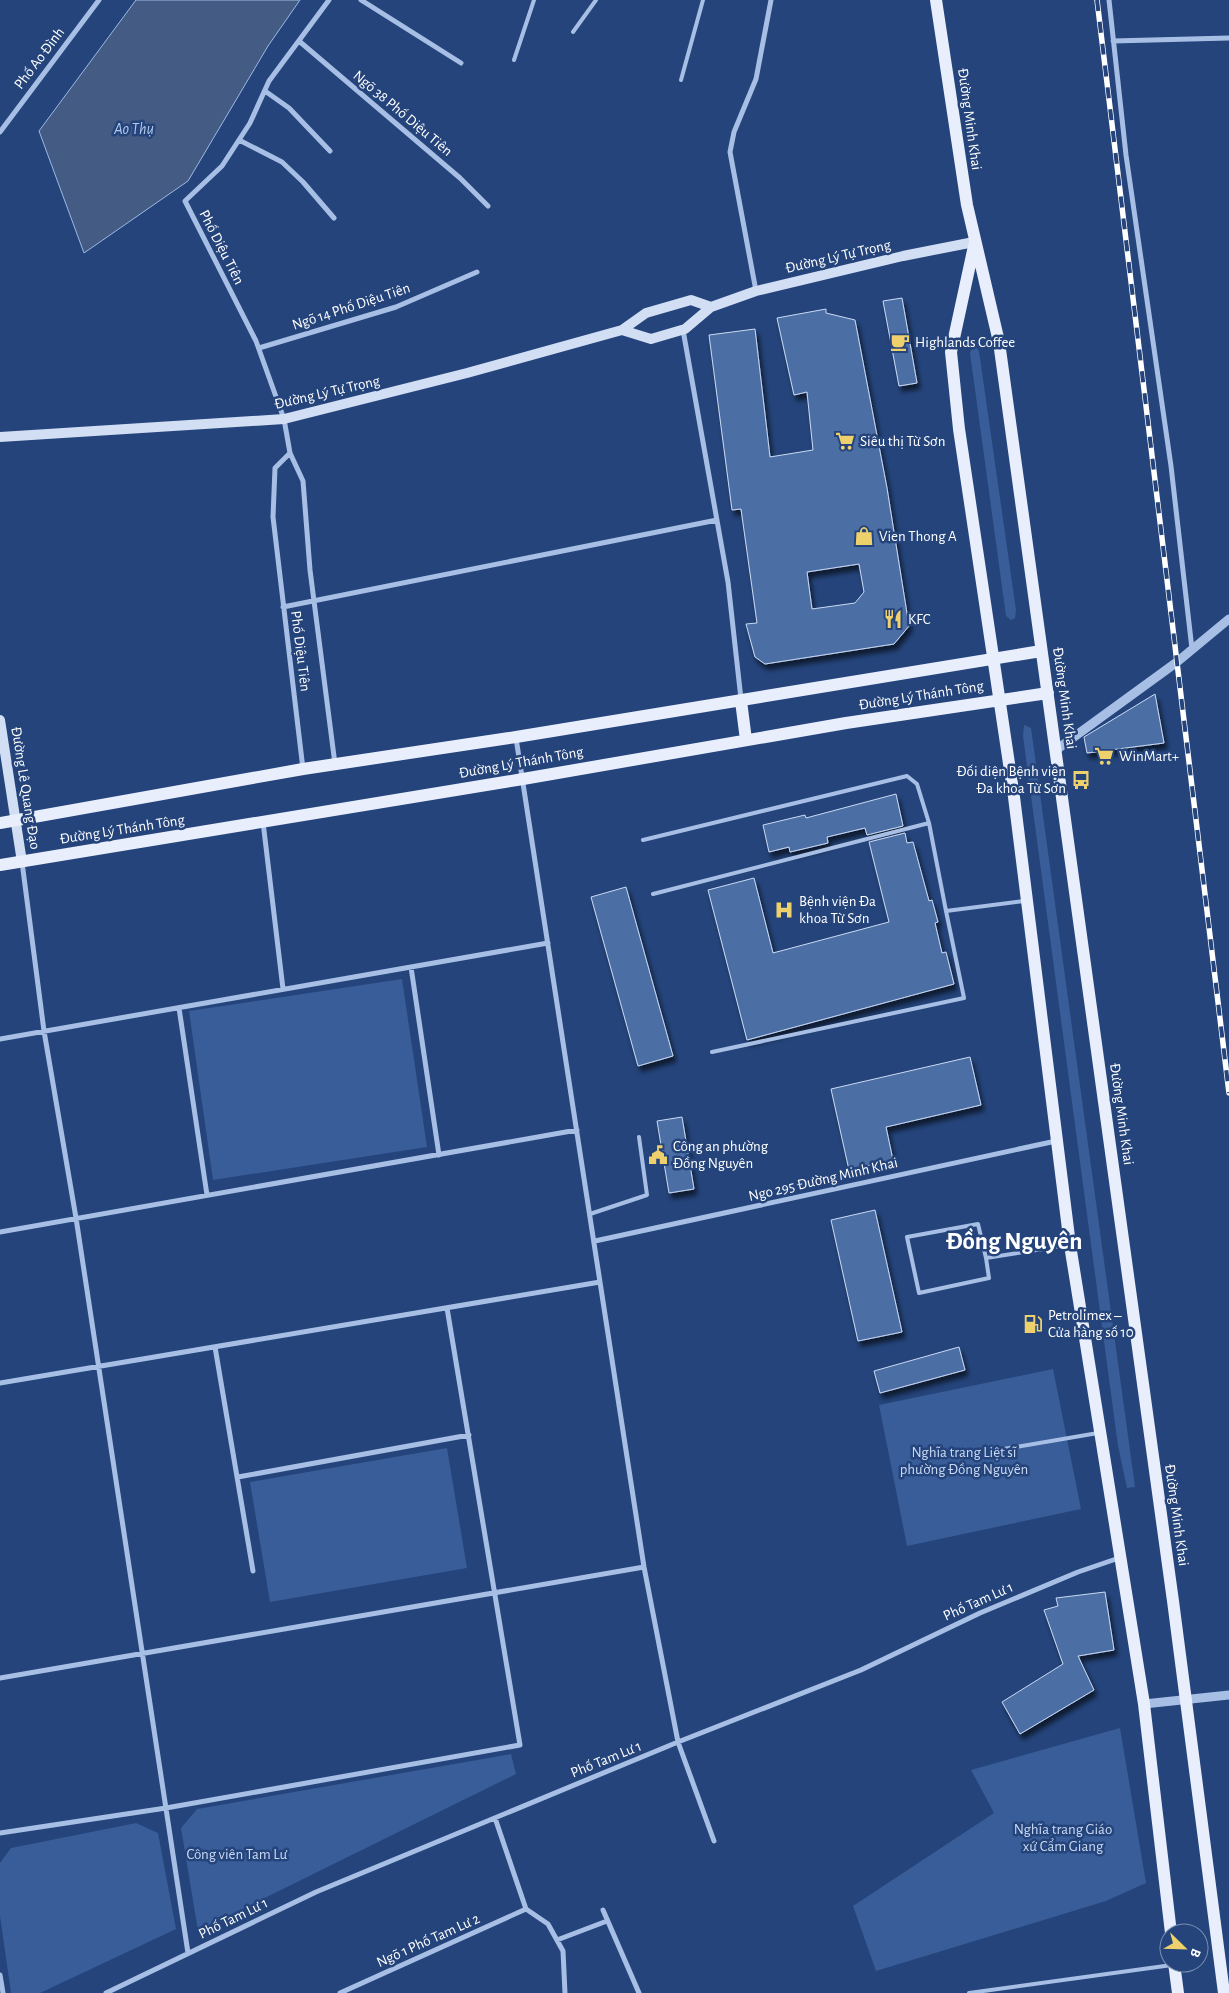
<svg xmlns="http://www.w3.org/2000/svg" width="1229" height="1993" viewBox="0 0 1229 1993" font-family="'Alegreya Sans',sans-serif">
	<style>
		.green { fill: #385d98 }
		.water { fill: #445c84; stroke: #9cb9e5 }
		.building { fill: #4c6ea4; stroke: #cadaf4; fill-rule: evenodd; filter: url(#shadow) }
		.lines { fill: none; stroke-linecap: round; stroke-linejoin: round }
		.service { stroke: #a8bfe5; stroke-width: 4 }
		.minor { stroke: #a8bfe5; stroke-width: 5 }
		.tertiary { stroke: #a8bfe5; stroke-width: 9 }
		.secondary { stroke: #d1def4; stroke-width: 10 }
		.primary { stroke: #e8eefc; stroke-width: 12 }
		.rail-casing { stroke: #fff; stroke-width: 5.5 }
		.rail { stroke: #24447b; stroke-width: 4; stroke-dasharray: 11; stroke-linecap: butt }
		.labels { text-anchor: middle; stroke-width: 5; stroke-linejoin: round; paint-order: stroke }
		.street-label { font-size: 15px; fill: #fff; stroke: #24447b }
		.poi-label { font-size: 15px; fill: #fff; stroke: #24447b; text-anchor: start }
		.park-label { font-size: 15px; fill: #cadaf4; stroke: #24447b }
		.water-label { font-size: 16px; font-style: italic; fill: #b3c9ec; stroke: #24447b }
		.town-label { font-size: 25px; font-weight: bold; fill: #fff; stroke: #24447b }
	</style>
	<defs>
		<filter id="shadow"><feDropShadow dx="3" dy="5.5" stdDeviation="2.5" flood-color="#0009"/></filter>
	</defs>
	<rect width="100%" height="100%" fill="#24447b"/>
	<!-- green -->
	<path class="green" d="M974,345L979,351L1016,610L1015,618L1011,620L1006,616L970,353Z
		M1024,725L1031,728L1135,1487L1127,1488L1118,1446L1023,736Z
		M402,979L427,1147L213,1180L189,1011Z
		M1053,1369L1081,1509L907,1546L879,1405Z
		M447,1448L467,1568L270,1602L250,1482Z
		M1120,1728L1146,1883L1106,1901L876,1971L853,1906L994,1813L971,1770Z
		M511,1754L516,1774L198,1931L181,1828L197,1809Z
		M136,1823L158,1833L176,1929L40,1993H11L0,1916V1863L11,1848Z"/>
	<!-- water -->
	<path class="water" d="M136,0H300L268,46L188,181L84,253L39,131Z"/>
	<!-- building -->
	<path class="building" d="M902,298L917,383L899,386L883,301Z
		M826,309V313L855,320L887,488L909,626L894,644L765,664L755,657L746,624L757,623L741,509L732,510L709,335L755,329L770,457L813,450L807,392L794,395L777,318ZM859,564L864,592L855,603L812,609L807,572Z
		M1155,694L1164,743L1087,753L1084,737Z
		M896,794L903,826L867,835L865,828L827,837L828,843L790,852L789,847L769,852L763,825L805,815L806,818Z
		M905,833L907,843L913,842L929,901L932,900L938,922L935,923L942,953L946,952L954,984L747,1040L708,890L754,878L773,953L889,922L869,842Z
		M626,887L673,1056L638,1066L591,897Z
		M970,1057L981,1105L886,1127L893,1160L849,1170L831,1089Z
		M682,1117L694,1189L669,1193L657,1121Z
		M875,1210L902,1332L858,1341L831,1220Z
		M959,1347L965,1370L880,1393L874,1371Z
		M1105,1592L1114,1650L1078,1656L1094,1690L1020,1734L1002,1702L1063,1664L1044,1610L1058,1606L1056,1598Z"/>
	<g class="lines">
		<!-- service -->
		<path class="service" d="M573,32L596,0
			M514,60L534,0
			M681,80L703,0
			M643,840L907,776L917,784L929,823L946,911
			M653,894L929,823
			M712,1052L964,998L946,911L1024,901
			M590,1214L647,1195L639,1137
			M986,1258L989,1278L919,1293L907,1237L978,1224L986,1258L1068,1245
			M992,1451L1098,1433
			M969,1993L1172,1965"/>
		<!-- minor -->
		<path class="minor" d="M329,0L269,81L250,123L222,166L185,201L256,341L284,419L290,453L303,481L310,570L335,764
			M361,0L461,63
			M1109,0L1126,155L1171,466L1192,649
			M299,41L460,178L488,206
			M1113,41L1229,38
			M265,91L289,108L330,151
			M0,132L99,0
			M239,140L282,162L303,182L334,218
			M756,291L730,152L734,132L756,79L771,0
			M683,330L728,582L741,699
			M259,348L396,307L477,272
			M290,453L275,468L273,517L303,769
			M283,607L717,520
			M516,738L644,1567L678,1742L714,1841
			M263,822L283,989
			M22,862L44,1031L76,1218L188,1953
			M411,967L439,1155
			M179,1008L207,1195
			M0,1039L548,943
			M0,1232L577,1130
			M595,1241L1056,1141
			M215,1347L253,1571
			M0,1383L600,1282
			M238,1477L469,1435
			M0,1678L644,1567
			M495,1818L526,1909L548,1924L563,1951L565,1993
			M0,1833L166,1808L520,1745L447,1308
			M603,1910L639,1993
			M557,1940L607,1921
			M0,1975L3,1993
			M106,1993L316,1892L678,1742L861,1670L980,1613L1078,1572L1119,1558
			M340,1993L526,1909"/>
		<!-- tertiary -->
		<path class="tertiary" d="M1056,750L1177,662L1229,619
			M1144,1704L1229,1695"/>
		<!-- secondary -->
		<path class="secondary" d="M622,330L651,339L685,329L711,307L756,291L903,256L974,242
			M0,437L284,419L467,373L622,330L646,313L691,300L711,307
			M0,720L22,862"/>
		<!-- primary -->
		<path class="primary" d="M936,0L967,205L999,342L1173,1601L1224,1993
			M974,246L951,352L959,429L1014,797L1070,1245L1144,1704L1171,1933
			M741,701L746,740
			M0,823L303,769L516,737L1041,651
			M0,865L523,779L846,723L1048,693
			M1174,1963L1178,1993"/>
		<!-- rail casing -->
		<g class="rail-casing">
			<path id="rail" d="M1097,0L1229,1093"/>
		</g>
		<!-- rail -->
		<use href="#rail" class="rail"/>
	</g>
	<!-- icons -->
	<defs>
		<g id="cafe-bare" transform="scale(1.5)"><path d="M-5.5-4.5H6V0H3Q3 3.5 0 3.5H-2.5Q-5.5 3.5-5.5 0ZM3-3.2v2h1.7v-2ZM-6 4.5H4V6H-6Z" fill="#eed16c" stroke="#24447b" stroke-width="2.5" paint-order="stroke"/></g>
		<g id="supermarket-bare" transform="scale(1.5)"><path d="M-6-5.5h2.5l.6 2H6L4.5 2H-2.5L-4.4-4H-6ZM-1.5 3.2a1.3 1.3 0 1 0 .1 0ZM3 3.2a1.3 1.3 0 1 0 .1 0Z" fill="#eed16c" stroke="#24447b" stroke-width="2.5" paint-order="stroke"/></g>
		<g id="shop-bare" transform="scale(1.5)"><path d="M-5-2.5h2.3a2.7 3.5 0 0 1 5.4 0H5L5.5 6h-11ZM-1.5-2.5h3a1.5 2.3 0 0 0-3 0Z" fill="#eed16c" stroke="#24447b" stroke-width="2.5" paint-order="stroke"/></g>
		<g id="restaurant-bare" transform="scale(1.5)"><path d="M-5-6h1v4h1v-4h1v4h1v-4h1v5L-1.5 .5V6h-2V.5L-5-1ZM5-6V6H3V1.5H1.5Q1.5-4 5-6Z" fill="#eed16c" stroke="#24447b" stroke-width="2.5" paint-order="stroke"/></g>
		<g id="bus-bare" transform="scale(1.5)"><path d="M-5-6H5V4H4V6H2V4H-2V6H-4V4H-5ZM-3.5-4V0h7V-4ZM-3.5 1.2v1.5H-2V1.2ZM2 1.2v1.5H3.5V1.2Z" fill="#eed16c" stroke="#24447b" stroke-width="2.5" paint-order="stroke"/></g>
		<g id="hospital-bare" transform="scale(1.5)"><path d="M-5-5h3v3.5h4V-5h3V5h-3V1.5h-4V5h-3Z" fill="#eed16c" stroke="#24447b" stroke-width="2.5" paint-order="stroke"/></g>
		<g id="civic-bare" transform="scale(1.5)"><path d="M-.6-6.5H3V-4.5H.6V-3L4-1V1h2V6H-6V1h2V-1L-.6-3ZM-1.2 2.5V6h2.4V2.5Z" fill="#eed16c" stroke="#24447b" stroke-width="2.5" paint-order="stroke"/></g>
		<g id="fuel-bare" transform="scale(1.5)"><path d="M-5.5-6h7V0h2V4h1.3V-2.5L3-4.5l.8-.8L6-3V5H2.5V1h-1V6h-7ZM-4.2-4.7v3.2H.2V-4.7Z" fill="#eed16c" stroke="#24447b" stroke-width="2.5" paint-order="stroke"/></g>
	</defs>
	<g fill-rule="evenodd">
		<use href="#cafe-bare" x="900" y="342"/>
		<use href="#supermarket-bare" x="845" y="441"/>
		<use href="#shop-bare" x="864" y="536"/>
		<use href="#restaurant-bare" x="893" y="619"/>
		<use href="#supermarket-bare" x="1104" y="756"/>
		<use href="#bus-bare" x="1081" y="780"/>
		<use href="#hospital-bare" x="784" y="910"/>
		<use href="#civic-bare" x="658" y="1155"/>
		<use href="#fuel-bare" x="1033" y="1324"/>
	</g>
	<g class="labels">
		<!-- street labels -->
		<g class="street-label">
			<text transform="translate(39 58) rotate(-53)" y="5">Phố Ao Đình</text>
			<text transform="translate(403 113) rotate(40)" y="5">Ngõ 38 Phố Diệu Tiên</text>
			<text transform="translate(970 119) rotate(82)" y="5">Đường Minh Khai</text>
			<text transform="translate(222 247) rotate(63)" y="5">Phố Diệu Tiên</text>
			<text transform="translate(838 256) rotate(-13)" y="5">Đường Lý Tự Trọng</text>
			<text transform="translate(351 306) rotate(-18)" y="5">Ngõ 14 Phố Diệu Tiên</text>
			<text transform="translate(327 392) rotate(-13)" y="5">Đường Lý Tự Trọng</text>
			<text transform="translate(301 651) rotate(83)" y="5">Phố Diệu Tiên</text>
			<text transform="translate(921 695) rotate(-9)" y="5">Đường Lý Thánh Tông</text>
			<text transform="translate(1065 698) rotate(82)" y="5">Đường Minh Khai</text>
			<text transform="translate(521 762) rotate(-10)" y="5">Đường Lý Thánh Tông</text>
			<text transform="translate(26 788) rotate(81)" y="5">Đường Lê Quang Đạo</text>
			<text transform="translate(122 829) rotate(-9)" y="5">Đường Lý Thánh Tông</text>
			<text transform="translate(1122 1114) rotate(82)" y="5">Đường Minh Khai</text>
			<text transform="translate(823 1179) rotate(-13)" y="5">Ngo 295 Đường Minh Khai</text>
			<text transform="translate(1177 1515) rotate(82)" y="5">Đường Minh Khai</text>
			<text transform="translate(978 1601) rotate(-24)" y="5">Phố Tam Lư 1</text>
			<text transform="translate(606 1759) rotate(-22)" y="5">Phố Tam Lư 1</text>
			<text transform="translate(233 1918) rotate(-26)" y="5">Phố Tam Lư 1</text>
			<text transform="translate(428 1940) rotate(-24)" y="5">Ngõ 1 Phố Tam Lư 2</text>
		</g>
		<!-- poi labels -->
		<g class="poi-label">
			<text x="915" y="347">Highlands Coffee</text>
			<text x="860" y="446">Siêu thị Từ Sơn</text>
			<text x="879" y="541">Vien Thong A</text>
			<text x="908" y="624">KFC</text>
			<text x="1119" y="761">WinMart+</text>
			<text x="1066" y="776" text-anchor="end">Đối diện Bệnh viện<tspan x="1066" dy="17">Đa khoa Từ Sơn</tspan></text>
			<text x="799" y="906">Bệnh viện Đa<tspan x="799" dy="17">khoa Từ Sơn</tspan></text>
			<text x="673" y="1151">Công an phường<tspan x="673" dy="17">Đồng Nguyên</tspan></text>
			<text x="1048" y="1320">Petrolimex –<tspan x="1048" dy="17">Cửa hàng số 10</tspan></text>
		</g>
		<!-- park labels -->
		<g class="park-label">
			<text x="964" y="1457">Nghĩa trang Liệt sĩ<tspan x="964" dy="17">phường Đồng Nguyên</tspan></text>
			<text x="1063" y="1834">Nghĩa trang Giáo<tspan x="1063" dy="17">xứ Cẩm Giang</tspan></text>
			<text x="237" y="1859">Công viên Tam Lư</text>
		</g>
		<!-- water labels -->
		<g class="water-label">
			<text x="134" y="134">Ao Thụ</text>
		</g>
		<!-- town labels -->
		<g class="town-label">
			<text x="1014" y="1249">Đồng Nguyên</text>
		</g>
	</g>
	<!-- north arrow -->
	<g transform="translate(1184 1948) rotate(113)"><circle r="24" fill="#24447b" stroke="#7c8fb0"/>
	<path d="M0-4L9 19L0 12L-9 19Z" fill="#eed16c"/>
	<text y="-8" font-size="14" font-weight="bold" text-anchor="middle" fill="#ffffff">B</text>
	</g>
</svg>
